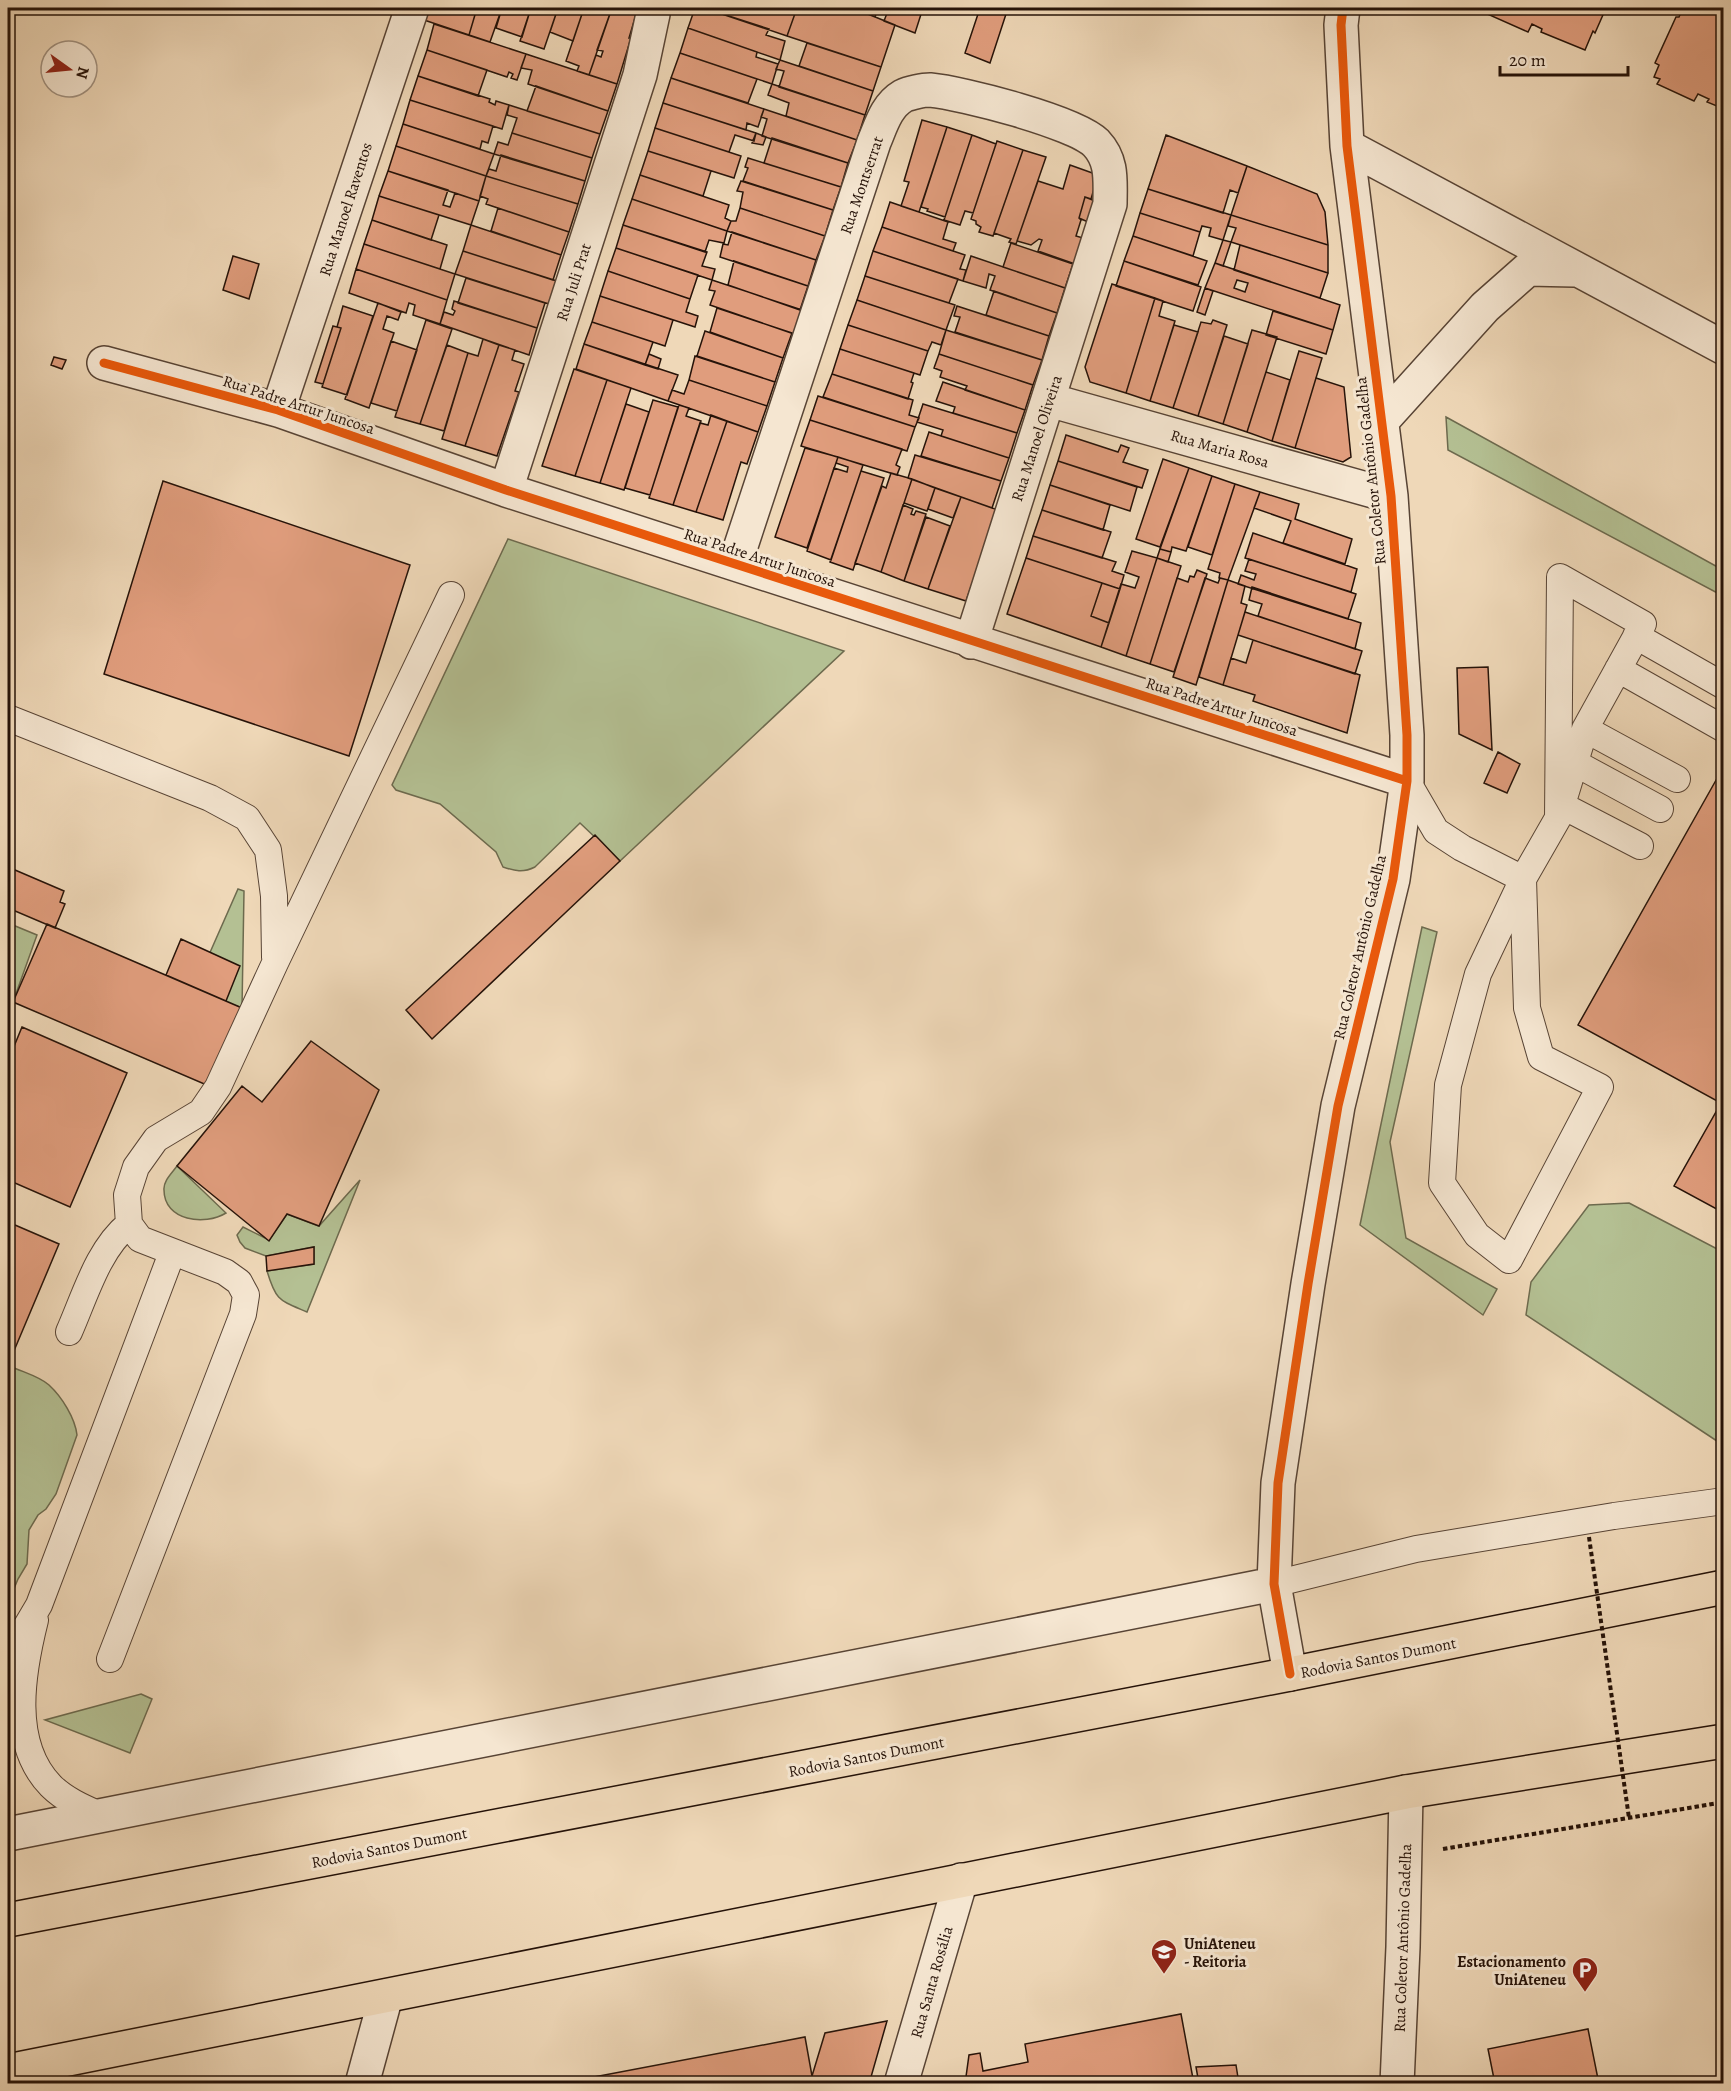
<svg xmlns="http://www.w3.org/2000/svg" width="1731" height="2091" viewBox="0 0 1731 2091" font-family="Alegreya,serif">
	<style>
		.green { fill: #b4c093; stroke: #6d6a4e; stroke-width: 1.5 }
		.building { fill: #e09d7d; stroke: #261309; stroke-width: 1.5; fill-rule: evenodd }
		.lines { fill: none; stroke-linecap: round; stroke-linejoin: round }
		.service-casing { stroke: #584435; stroke-width: 28 }
		.minor-casing { stroke: #584435; stroke-width: 36 }
		.trunk-casing { stroke: #261309; stroke-width: 36 }
		.path { stroke: #261309; stroke-width: 4; stroke-dasharray: 4.5 3; stroke-linecap: butt }
		.service { stroke: #f5e6d1; stroke-width: 26 }
		.minor { stroke: #f5e6d1; stroke-width: 33 }
		.trunk { stroke: #efd8b8; stroke-width: 33 }
		.path-bridge { stroke: #261309; stroke-width: 4; stroke-dasharray: 4.5 3; stroke-linecap: butt }
		.cycleway-casing { stroke: #f5e6d1; stroke-width: 13 }
		.cycleway { stroke: #e8590c; stroke-width: 9 }
		.labels { text-anchor: middle; stroke-width: 6; stroke-linejoin: round; paint-order: stroke }
		.street-label { font-size: 16px; fill: #261309; stroke: #f5e6d1 }
		.poi-label { font-size: 16px; font-weight: bold; fill: #261309; stroke: #f5e6d1; text-anchor: start }
	</style>
	<rect width="100%" height="100%" fill="#efd8b8"/>
	<filter id="stains"><feTurbulence type="fractalNoise" baseFrequency=".00333" numOctaves="4"/><feColorMatrix values="0 0 0 0 .2 0 0 0 0 .09 0 0 0 0 .02 0 0 0 .5 -.17"/></filter>
	<radialGradient id="worn" r=".72"><stop offset=".6" stop-color="#630" stop-opacity="0"/><stop offset="1" stop-color="#630" stop-opacity=".3"/></radialGradient>
	<!-- green -->
	<path class="green" d="M1446,417L1723,570V596L1448,450Z
		M508,539L844,651L620,861L580,823L535,867C523,873 515,871 503,867L496,852L440,804L396,790L392,785Z
		M238,889L244,891L242,1008L193,991Z
		M8,923L37,935L8,1016Z
		M1422,927L1437,932L1390,1142L1406,1238L1497,1289L1483,1315L1360,1225Z
		M177,1166L226,1213C205,1226 164,1221 164,1190C163,1181 172,1173 177,1166Z
		M360,1180L307,1312C279,1300 276,1301 267,1271L314,1264V1247L266,1256L245,1248L240,1242L237,1235L243,1227L269,1240L287,1214L319,1226Z
		M1629,1203L1723,1252V1445L1526,1315L1531,1282L1589,1205Z
		M10,1366C22,1372 39,1376 49,1385C62,1397 75,1418 77,1435L56,1494L46,1509L38,1515L29,1530L27,1564L18,1579L8,1603V1371Z
		M141,1694L152,1699L130,1753L45,1720Z"/>
	<!-- building -->
	<path class="building" d="M428,8H477L469,35L424,20Z
		M477,8H502L490,42L469,35Z
		M502,8H531L522,37L496,28Z
		M531,8H558L544,49L520,41Z
		M558,8H584L573,41L550,32Z
		M584,8H612L589,75L577,71L579,66L566,61Z
		M612,8H638L629,38H631L617,84L589,75L596,55L601,57L603,51L597,50Z
		M695,8H704L769,29L766,35L785,41L780,60L688,28Z
		M704,8H797L787,36Z
		M797,8H853L895,25L881,67L787,36Z
		M853,8H878L875,17Z
		M889,8H923L915,33L884,21Z
		M980,8H1008L990,63L965,53Z
		M1488,8H1606L1595,33L1593,31L1585,50L1541,32L1542,29L1532,24L1528,32L1485,13Z
		M1683,8H1703L1724,16V109L1707,102L1709,99L1698,94L1694,101L1657,84L1660,79L1654,77L1659,65L1655,63L1676,17H1679Z
		M434,24L526,54L517,80L511,78L513,74L509,72L507,77L427,50Z
		M688,28L757,52L756,57L778,64L772,84L680,53Z
		M807,43L881,67L873,91L799,66Z
		M427,50L487,70L478,96L418,76Z
		M680,53L757,79L748,103L671,78Z
		M526,54L617,84L608,111L528,84L532,70L521,68Z
		M780,60L873,91L865,115L779,87L784,71L776,69Z
		M418,76L490,99L489,102L495,105L496,101L509,105L502,129L410,100Z
		M671,78L764,109L758,127L747,123L746,130L663,103Z
		M772,84L865,115L857,140L786,116L789,103L768,95Z
		M536,86L608,111L600,134L527,111Z
		M410,100L493,126L488,143L482,141L480,149L403,124Z
		M663,103L756,133L754,141L735,135L729,152L655,128Z
		M509,105L600,134L592,158L512,133L517,118L507,115Z
		M764,109L857,140L848,163L762,136L767,119L761,117Z
		M922,120L947,127L919,212L901,206L909,182L904,181Z
		M403,124L494,154L486,176L396,146Z
		M947,127L972,135L945,217L927,211L928,209L921,207Z
		M655,128L741,156L734,178L648,151Z
		M512,133L592,158L585,181L494,154L498,142L508,145Z
		M756,133L766,137L763,145L752,143Z
		M972,135L996,144L973,213L965,211L960,225L944,220Z
		M1166,135L1247,166L1238,193L1230,190L1223,213L1148,189Z
		M772,138L848,163L841,187L764,163Z
		M997,141L1023,150L993,236L979,232L981,227L976,224V221L971,219Z
		M396,146L486,176L479,201L388,171Z
		M1023,150L1046,157L1016,244L1009,242L1011,239L994,233Z
		M648,151L711,171L703,196L640,175Z
		M501,155L585,181L578,204L486,176L489,169L496,171Z
		M748,158L841,187L833,210L743,181L748,168L745,167Z
		M1070,165L1098,175L1091,199L1085,197L1079,218L1081,220L1076,236L1083,238L1075,264L1038,251L1042,240L1039,239L1031,245L1017,241L1038,181L1063,189Z
		M1247,166L1317,194L1325,212L1328,245L1231,215Z
		M388,171L448,190L443,205L450,207L455,193L479,201L471,225L379,196Z
		M640,175L729,205L725,218L731,221L727,231L632,199Z
		M486,176L578,204L569,232L486,204L488,199L480,196Z
		M741,181L833,210L825,236L740,208L743,192L737,191Z
		M1148,189L1231,215L1223,240L1209,236L1211,228L1202,226L1200,232L1140,213Z
		M379,196L439,215L431,240L372,220Z
		M1085,197L1095,201L1088,222L1079,218Z
		M632,199L727,231L724,243L709,240L705,252L623,225Z
		M890,202L948,222L943,239L956,243L953,251L882,227Z
		M498,208L569,232L561,255L491,231Z
		M740,208L825,236L816,260L727,231L731,221H736Z
		M1140,213L1200,232L1193,256L1133,236Z
		M1231,215L1328,245V273L1231,242L1236,228L1228,226Z
		M372,220L447,245L440,269L364,244Z
		M471,225L561,255L553,280L463,251Z
		M623,225L707,252L702,266L715,269L712,280L616,248Z
		M882,227L965,255L960,269L966,270L963,281L873,251Z
		M732,232L816,260L808,286L720,257L723,244L728,245Z
		M1133,236L1207,261L1198,285L1124,261Z
		M1223,240L1231,242L1223,266L1215,263Z
		M1011,243L1073,264L1065,288L1003,267Z
		M364,244L455,274L447,300L356,269Z
		M1240,245L1328,273L1320,298L1234,270Z
		M616,248L698,275L690,299L608,271Z
		M463,251L557,281L549,304L455,274Z
		M873,251L958,279L949,303L865,276Z
		M233,256L259,264L249,299L223,290Z
		M971,256L1065,288L1057,313L990,290L995,276L989,274L986,288L963,281Z
		M734,261L808,286L800,310L728,285Z
		M1124,261L1201,287L1193,311L1116,286Z
		M1215,263L1340,305L1333,330L1205,288ZM1237,280L1248,283L1245,292L1234,288Z
		M356,269L447,300L440,324L413,315L415,305L409,303L406,313L349,293Z
		M608,271L690,299L686,312L698,316L695,327L600,296Z
		M865,276L955,305L946,330L857,300Z
		M466,278L545,303L537,328L458,303Z
		M712,280L805,311L797,335L710,305L715,291L709,290Z
		M1112,284L1155,298L1126,393L1090,382L1085,367Z
		M1205,288L1213,291L1205,315L1197,312Z
		M994,291L1057,313L1049,336L986,315Z
		M600,296L673,320L665,346L592,322Z
		M1155,298L1163,301L1159,316L1175,321L1150,401L1126,393Z
		M857,300L946,330L941,345L932,342L928,351L848,325Z
		M454,301L537,328L529,355L440,324L444,312L453,315L455,311L452,309Z
		M378,303L401,312L398,320L387,316L383,329L394,333L369,408L345,399Z
		M343,306L373,316L347,395L322,387L341,328L337,327Z
		M957,306L1049,336L1042,360L955,332L960,317L954,316Z
		M717,308L792,333L783,358L710,332Z
		M1273,311L1333,330L1326,354L1266,335Z
		M426,320L452,329L420,424L395,417Z
		M1213,320L1227,325L1198,416L1173,408L1201,322L1211,324Z
		M592,322L653,342L645,365L584,344Z
		M848,325L928,351L920,375L840,349Z
		M1174,325L1198,332L1173,408L1150,401Z
		M333,326L341,328L323,384L315,382Z
		M946,330L1042,360L1033,385L939,354Z
		M1252,330L1277,337L1247,432L1223,424Z
		M705,331L783,358L775,382L697,356Z
		M1224,336L1248,344L1223,424L1198,416Z
		M483,339L499,345L465,446L442,439L468,353L478,356Z
		M391,341L417,350L397,411L371,403Z
		M584,344L678,375L668,401L576,369Z
		M447,345L468,353L444,431L420,424Z
		M499,345L515,350L512,360L524,364L515,391L519,392L497,456L465,446Z
		M840,349L914,373L911,382L913,383L908,399L832,374Z
		M1299,351L1322,358L1295,448L1272,441Z
		M649,354L661,359L658,369L645,365Z
		M939,354L1033,385L1025,410L965,390L967,386L940,377L942,371L934,368Z
		M695,356L775,382L767,406L689,380Z
		M54,357L66,360L62,369L51,365Z
		M574,369L607,380L575,476L542,466Z
		M1266,372L1290,380L1272,441L1247,432Z
		M832,374L913,400L909,415L919,418L915,427L823,397Z
		M1316,378L1344,387L1351,457L1343,462L1295,448Z
		M607,380L631,388L600,483L575,476Z
		M689,380L767,406L758,432L668,401L672,390L684,394Z
		M943,382L1025,410L1017,433L953,413L955,407L936,401Z
		M818,396L915,427L907,451L810,420Z
		M653,400L678,407L650,495L625,488Z
		M626,404L649,412L624,490L600,483Z
		M923,404L1017,433L1009,458L941,436L943,430L917,422Z
		M679,405L689,408L686,416L701,421L673,505L649,498Z
		M711,415L727,421L696,512L673,505L700,423L708,425Z
		M810,420L902,449L896,465L900,467L897,475L801,446Z
		M727,421L758,432L747,464L741,462L723,520L696,512Z
		M929,432L1009,458L1001,481L921,456Z
		M1066,435L1118,452L1121,445L1129,448L1123,462L1148,470L1142,488L1058,461Z
		M805,448L838,457L807,548L775,537Z
		M915,455L1001,481L992,508L908,478Z
		M838,457L863,465L831,560L807,551L834,468L847,472L848,467L836,463Z
		M1163,459L1189,468L1160,547L1136,539Z
		M1058,461L1137,487L1130,511L1050,485Z
		M1189,468L1212,476L1186,551L1172,547L1171,552L1160,549Z
		M861,471L884,478L853,570L830,562Z
		M891,473L912,479L881,572L855,563L882,486L886,488Z
		M1212,476L1235,484L1212,555L1188,547Z
		M912,479L935,488L927,511L904,503Z
		M163,481L410,565L349,756L104,674Z
		M1235,484L1260,492L1228,580L1219,578L1220,573L1208,569Z
		M1050,485L1110,505L1103,530L1042,510Z
		M935,488L961,497L953,518L928,509Z
		M1260,492L1299,504L1295,519L1352,539L1345,564L1283,543L1291,521L1254,508Z
		M961,497L998,510L966,601L928,589Z
		M903,505L913,509L911,514L914,515L916,511L926,514L904,581L881,572Z
		M1042,510L1111,532L1102,558L1033,536Z
		M926,517L950,526L928,589L904,581Z
		M1253,533L1357,569L1351,592L1245,558Z
		M1033,536L1116,562L1112,571L1124,575L1120,589L1026,558Z
		M1160,549L1171,552L1168,562L1157,558Z
		M1132,551L1157,558L1126,656L1101,647L1121,584L1135,588L1139,577L1125,572Z
		M1026,558L1102,583L1091,616L1109,623L1101,647L1007,614Z
		M1157,558L1181,566L1150,664L1126,656Z
		M1249,559L1356,594L1348,619L1238,584L1241,575L1254,580L1256,574L1245,571Z
		M1197,570L1207,574L1174,672L1150,664L1177,578L1188,582L1190,576L1194,577Z
		M1205,578L1218,583L1220,578L1228,580L1196,685L1173,677Z
		M1228,580L1245,586L1241,603L1247,605L1223,685L1199,677Z
		M1102,583L1120,589L1109,623L1091,616Z
		M1252,587L1361,623L1355,649L1258,616L1262,604L1249,600Z
		M1245,612L1362,651L1355,674L1238,635Z
		M1253,640L1360,675L1347,733L1253,701L1255,695L1223,685L1231,658L1246,663Z
		M1488,667L1492,750L1459,734L1457,668Z
		M1498,752L1520,764L1507,793L1484,783Z
		M1724,766V1213L1674,1186L1721,1103L1578,1025Z
		M595,835L620,861L432,1039L406,1010Z
		M8,867L64,891L60,902L65,904L55,928L8,908Z
		M47,924L242,1008L209,1086L13,1002Z
		M181,939L240,966L226,1001L166,975Z
		M22,1027L127,1073L70,1207L8,1180V1061Z
		M311,1041L379,1090L319,1226L287,1214L269,1241L177,1166L242,1086L262,1102Z
		M8,1222L59,1244L8,1365Z
		M314,1247V1264L267,1271L266,1256Z
		M1181,2014L1194,2084H965L969,2055L980,2053L983,2071L1028,2062L1025,2044Z
		M887,2021L869,2084H557L805,2037L812,2076L825,2033Z
		M1588,2029L1599,2084H1495L1488,2049Z
		M1236,2065L1239,2084H1199L1196,2067Z"/>
	<g class="lines">
		<!-- service casing -->
		<g class="service-casing">
			<path id="service" d="M1636,636L1724,686
				M1618,669L1724,729
				M8,718L210,798L247,818L268,850L274,896L275,957
				M1585,729L1677,779
				M1575,763L1660,809
				M1407,781L1436,831L1462,848L1523,879L1558,818L1585,729L1643,624L1560,577L1558,818
				M1561,805L1640,846
				M1523,879L1527,1008L1541,1057L1600,1087L1509,1260L1477,1235L1442,1183L1448,1085L1478,974Z
				M69,1332C85,1296 98,1249 129,1224
				M1274,1584L1416,1549L1614,1516L1724,1501
				M35,1620C22,1672 9,1743 51,1786C65,1800 84,1808 102,1816
				M8,1646L26,1627L39,1605L172,1253
				M110,1659L243,1314L246,1295L239,1282L225,1272L140,1239L129,1224L127,1195L136,1167L156,1139L201,1112L218,1087L275,963L451,595"/>
		</g>
		<!-- minor casing -->
		<g class="minor-casing">
			<path id="minor" d="M1347,146L1724,348
				M104,363L278,410L506,490L1407,781
				M1049,400L1391,496
				M278,410L412,8
				M1382,421L1485,307L1528,269L1574,270
				M506,490L640,75L653,14L652,8
				M735,564L874,142C881,126 886,106 903,96C909,93 923,90 930,90C962,93 1075,122 1096,143C1113,161 1110,181 1110,204L971,642
				M1290,1674L1274,1584L1278,1483L1308,1284L1338,1106L1393,879L1407,781V735L1391,496L1347,146L1341,25L1343,8
				M8,1834L1274,1584
				M362,2084L386,1996
				M901,2084L961,1880
				M1397,2084L1403,1947L1406,1792"/>
		</g>
		<!-- trunk casing -->
		<g class="trunk-casing">
			<path id="trunk" d="M8,1920L1290,1674L1724,1587
				M8,2071L1406,1792L1724,1741"/>
		</g>
		<!-- path -->
		<path class="path" d="M1443,1849L1724,1802"/>
		<!-- service -->
		<use href="#service" class="service"/>
		<!-- minor -->
		<use href="#minor" class="minor"/>
		<!-- trunk -->
		<use href="#trunk" class="trunk"/>
		<!-- path-bridge -->
		<path class="path-bridge" d="M1589,1537L1629,1818"/>
		<!-- cycleway casing -->
		<g class="cycleway-casing">
			<path id="cycleway" d="M104,363L278,410L506,490L1407,781
				M1290,1674L1274,1584L1278,1483L1308,1284L1338,1106L1393,879L1407,781V735L1391,496L1347,146L1341,25L1343,8"/>
		</g>
		<!-- cycleway -->
		<use href="#cycleway" class="cycleway"/>
	</g>
	<!-- icons -->
	<defs>
		<g id="university-pin" transform="scale(1.35)"><path d="M0 17L-7.5 6A9.5 9.5 0 1 1 7.5 6Z" fill="#8f2418" stroke="#f5e6d1"/><path d="M0-5L7-2L0 1L-7-2ZM-4 1L0 2.5L4 1V4Q0 6-4 4Z" fill="#fff"/></g>
		<g id="parking-pin" transform="scale(1.35)"><path d="M0 17L-7.5 6A9.5 9.5 0 1 1 7.5 6Z" fill="#8f2418" stroke="#f5e6d1"/><path d="M-3.5-5.5H1a3.5 3.5 0 0 1 0 7H-1V5.5H-3.5ZM-1-3.4V-.6H.8a1.4 1.4 0 0 0 0-2.8Z" fill="#fff"/></g>
	</defs>
	<g fill-rule="evenodd">
		<use href="#university-pin" x="1164" y="1952"/>
		<use href="#parking-pin" x="1585" y="1970"/>
	</g>
	<g class="labels">
		<!-- street labels -->
		<g class="street-label">
			<text transform="translate(861 185) rotate(-71)" y="6">Rua Montserrat</text>
			<text transform="translate(345 209) rotate(-72)" y="6">Rua Manoel Raventos</text>
			<text transform="translate(573 282) rotate(-72)" y="6">Rua Juli Prat</text>
			<text transform="translate(299 404) rotate(18)" y="6">Rua Padre Artur Juncosa</text>
			<text transform="translate(1036 438) rotate(-72)" y="6">Rua Manoel Oliveira</text>
			<text transform="translate(1220 448) rotate(16)" y="6">Rua Maria Rosa</text>
			<text transform="translate(1370 471) rotate(-96)" y="6">Rua Coletor Antônio Gadelha</text>
			<text transform="translate(760 557) rotate(18)" y="6">Rua Padre Artur Juncosa</text>
			<text transform="translate(1222 706) rotate(18)" y="6">Rua Padre Artur Juncosa</text>
			<text transform="translate(1359 947) rotate(-77)" y="6">Rua Coletor Antônio Gadelha</text>
			<text transform="translate(1378 1657) rotate(-11)" y="6">Rodovia Santos Dumont</text>
			<text transform="translate(866 1756) rotate(-11)" y="6">Rodovia Santos Dumont</text>
			<text transform="translate(389 1847) rotate(-11)" y="6">Rodovia Santos Dumont</text>
			<text transform="translate(1402 1938) rotate(-88)" y="6">Rua Coletor Antônio Gadelha</text>
			<text transform="translate(931 1982) rotate(-74)" y="6">Rua Santa Rosália</text>
		</g>
		<!-- poi labels -->
		<g class="poi-label">
			<text x="1184" y="1949">UniAteneu<tspan x="1184" dy="18">- Reitoria</tspan></text>
			<text x="1566" y="1967" text-anchor="end">Estacionamento<tspan x="1566" dy="18">UniAteneu</tspan></text>
		</g>
	</g>
	<!-- margin -->
	<rect width="1731" height="2091" fill="none" stroke="#efd8b8" stroke-width="30"/>
	<rect x="9" y="9" width="1713" height="2073" fill="none" stroke="#261309" stroke-width="3"/>
	<rect x="15" y="15" width="1701" height="2061" fill="none" stroke="#261309" stroke-width="1.5"/>
	<!-- north arrow -->
	<g transform="translate(69 69) rotate(105)"><circle r="28" fill="#f5e6d1" stroke="#a29281" stroke-width="1.5"/>
	<path d="M0-4.5L10 22L0 15L-10 22Z" fill="#8f2418"/>
	<text y="-9" font-size="16" font-weight="bold" text-anchor="middle" fill="#261309">N</text>
	</g>
	<!-- scale -->
	<path d="M1500 66v9h128v-9" fill="none" stroke="#261309" stroke-width="3"/>
	<text x="1509" y="66" font-size="18" fill="#261309" stroke="#f5e6d1" stroke-width="4.5" paint-order="stroke">20 m</text>
	<rect width="100%" height="100%" filter="url(#stains)"/>
	<rect width="100%" height="100%" fill="url(#worn)"/>
</svg>
